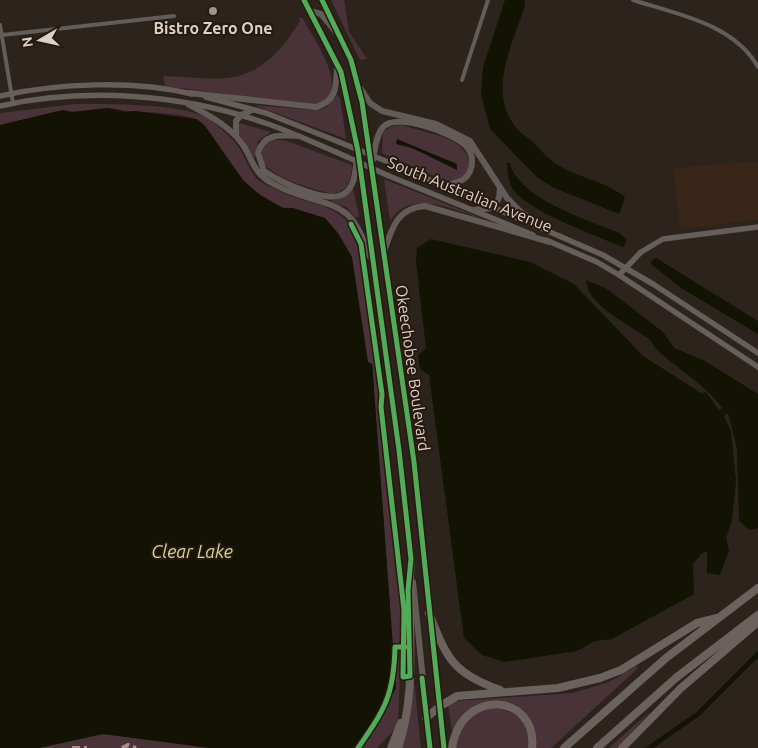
<svg xmlns="http://www.w3.org/2000/svg" width="758" height="748" viewBox="0 0 758 748" font-family="Ubuntu,sans-serif">
	<style>
		.built { fill: #392618 }
		.green { fill: #493339 }
		.water { fill: #121303 }
		.lines { fill: none; stroke-linecap: round; stroke-linejoin: round }
		.canal { stroke: #121303; stroke-width: 5 }
		.street { stroke: #625c5a; stroke-width: 4 }
		.secondary { stroke: #665e5b; stroke-width: 5.5 }
		.primary { stroke: #635b58; stroke-width: 6 }
		.highway { stroke: #6b625e; stroke-width: 8 }
		.secondary-bridge { stroke: #665e5b; stroke-width: 5.5 }
		.quiet { stroke: #ac8f84; stroke-width: 4; stroke-dasharray: 8 4; stroke-linecap: butt }
		.cycleway-casing { stroke: #28190e; stroke-width: 8 }
		.cycleway { stroke: #51ab58; stroke-width: 5 }
		.poi-dot { fill: #9e948d; stroke: #28190e; stroke-width: 2 }
		.labels { text-anchor: middle; stroke-width: 4; stroke-linejoin: round; paint-order: stroke }
		.poi-label { font-size: 16px; font-weight: bold; fill: #dbd1ca; stroke: #28190e }
		.street-label { font-size: 16px; fill: #dbd1ca; stroke: #28190e }
		.water-label { font-size: 18px; font-style: italic; fill: #ced69b; stroke: #28190e }
	</style>
	<rect width="100%" height="100%" fill="#2c231d"/>
	<!-- built -->
	<path class="built" d="M758,161V220L680,229L673,168Z"/>
	<!-- green -->
	<path class="green" d="M331,0H344L349,32L367,59L360,60Z
		M299,17L303,19C315,41 358,101 310,105L165,86L163,76C184,76 205,80 226,78C260,76 284,48 300,21Z
		M337,95L340,98L346,139L254,105L313,110L325,108Z
		M75,104C107,104 181,103 207,118C217,124 225,132 233,140C244,151 247,168 257,179C260,182 268,186 273,188C308,207 335,198 360,237C365,271 388,378 378,405L400,581L402,614L398,726L377,748H361L396,688L372,364L368,362L293,208C255,209 232,164 213,138C209,131 203,121 195,119C179,113 152,113 135,111C125,112 116,108 107,108C91,109 78,114 63,110L0,125V113Z
		M239,123L271,132L258,141L255,159L239,135Z
		M401,125C418,130 439,134 454,142C478,156 472,184 443,180L382,153L383,132L390,127Z
		M274,138L275,140H284L352,165C351,180 349,191 332,194C312,189 230,168 274,138Z
		M384,179L484,219C455,211 410,187 390,221Z
		M353,189L359,216L356,218L346,207L330,201L342,198Z
		M635,667H638L637,669L551,748H535L529,722L495,701L472,707L452,731L448,705L456,701L573,693L609,682Z
		M414,680L421,748H400L408,726Z
		M485,707C515,710 527,716 530,748H456C460,725 466,719 485,707Z
		M649,713L617,748H609L647,714Z
		M103,734L203,746L209,748H39Z"/>
	<!-- water -->
	<path class="water" d="M505,0H524L525,5C513,44 488,88 514,125C519,133 528,137 534,143C542,152 551,162 563,168C583,179 607,182 625,197L619,214L552,187L538,178L490,129L481,94L483,67Z
		M108,108L125,112L135,111L196,119L205,126L243,180L259,194L283,208H293L325,218L338,233L352,257L368,362L372,364L373,375L396,688L361,748H209L103,734L39,748H0V125L63,110L72,112Z
		M397,139L457,164V170L412,148L396,144Z
		M507,163H510C517,197 588,221 618,232L627,240L623,247C594,235 539,215 518,195C508,186 508,175 507,163Z
		M431,239L530,262L574,284L643,356L701,393L706,392L719,410L722,408C705,384 679,370 657,350C654,347 652,341 648,338C629,325 587,305 586,280L607,289L663,332L674,348L705,361L758,394V528L749,530L739,521L737,449L728,413L724,416L731,431L736,481L732,520L726,538L729,550L720,575L707,573V552L702,553L693,564L694,594L612,639L595,641L577,651L504,662L482,655L464,638L429,375L420,369L418,355L426,348L416,262L417,248Z
		M656,258L758,321V334L681,288L651,264L652,260Z"/>
	<g class="lines">
		<!-- canal -->
		<path class="canal" d="M649,748L698,714L758,654"/>
		<!-- street -->
		<path class="street" d="M633,0C677,14 734,24 758,67
			M0,25L13,103
			M2,35L174,16
			M462,80L488,0"/>
		<!-- secondary -->
		<path class="secondary" d="M0,96C58,83 134,80 192,94
			M206,97L266,113L339,142
			M0,106C84,87 183,94 265,123C289,131 312,142 336,152
			M393,164L603,255L653,284L758,353
			M389,176L533,235
			M546,240L597,262L619,275L758,367
			M619,275L641,252L663,239L758,227"/>
		<!-- primary -->
		<path class="primary" d="M304,0L341,72L358,151L399,450L411,562
			M322,0L351,60L362,102L414,462L444,748
			M310,11L321,14L336,32
			M361,89L370,103L382,111L436,124L470,141L507,198L521,212L548,230
			M189,93L316,107C337,101 336,86 337,68
			M188,104C208,115 229,125 243,145C250,155 253,169 263,177C269,183 278,186 286,190C334,209 352,199 369,256
			M236,135V121L241,115L252,110
			M298,136C280,135 264,133 258,153L264,171C279,181 329,206 345,193C355,186 355,171 357,160
			M373,160C375,149 376,135 383,127C397,112 452,133 465,145C475,154 474,171 464,179C458,183 449,184 442,186
			M474,210L493,208L499,198L500,188
			M385,249C392,227 398,208 425,206L550,242
			M413,582L430,748"/>
		<!-- highway -->
		<path class="highway" d="M429,613C447,659 452,672 500,690
			M426,718L439,707L457,696L558,688L600,678L621,670L697,623L717,618
			M391,748L401,723
			M398,748C419,688 406,622 411,559
			M452,748C461,686 538,694 532,748
			M564,748L666,658L758,588
			M597,748L677,677L758,615
			M622,748L681,688L758,622"/>
		<!-- secondary-bridge -->
		<path class="secondary-bridge" d="M339,142L393,164
			M336,152L389,176"/>
		<!-- quiet -->
		<path class="quiet" d="M72,748H87
			M122,748L128,745L136,748"/>
		<!-- cycleway casing -->
		<g class="cycleway-casing">
			<path id="cycleway" d="M304,0L341,72L358,151L399,450L411,559L408,590L410,676L403,677L404,610L381,407L382,394L361,244L351,224
				M322,0L351,60L362,102L414,462L444,748
				M422,678L430,748
				M358,748C385,709 394,695 395,647H405"/>
		</g>
		<!-- cycleway -->
		<use href="#cycleway" class="cycleway"/>
	</g>
	<!-- markers -->
	<circle class="poi-dot" cx="213" cy="11" r="5"/>
	<g class="labels">
		<!-- poi labels -->
		<g class="poi-label">
			<text x="213" y="34">Bistro Zero One</text>
		</g>
		<!-- street labels -->
		<g class="street-label">
			<text transform="translate(470 194) rotate(22)" y="6">South Australian Avenue</text>
			<text transform="translate(413 368) rotate(82)" y="6">Okeechobee Boulevard</text>
		</g>
		<!-- water labels -->
		<g class="water-label">
			<text x="192" y="558">Clear Lake</text>
		</g>
	</g>
	<!-- north arrow -->
	<g transform="translate(40 40) rotate(261)" stroke="#28190e" stroke-width="4" paint-order="stroke">
	<path d="M0-4L9 19L0 12L-9 19Z" fill="#dbd1ca"/>
	<text y="-8" font-size="14" font-weight="bold" text-anchor="middle" fill="#dbd1ca">N</text>
	</g>
</svg>
